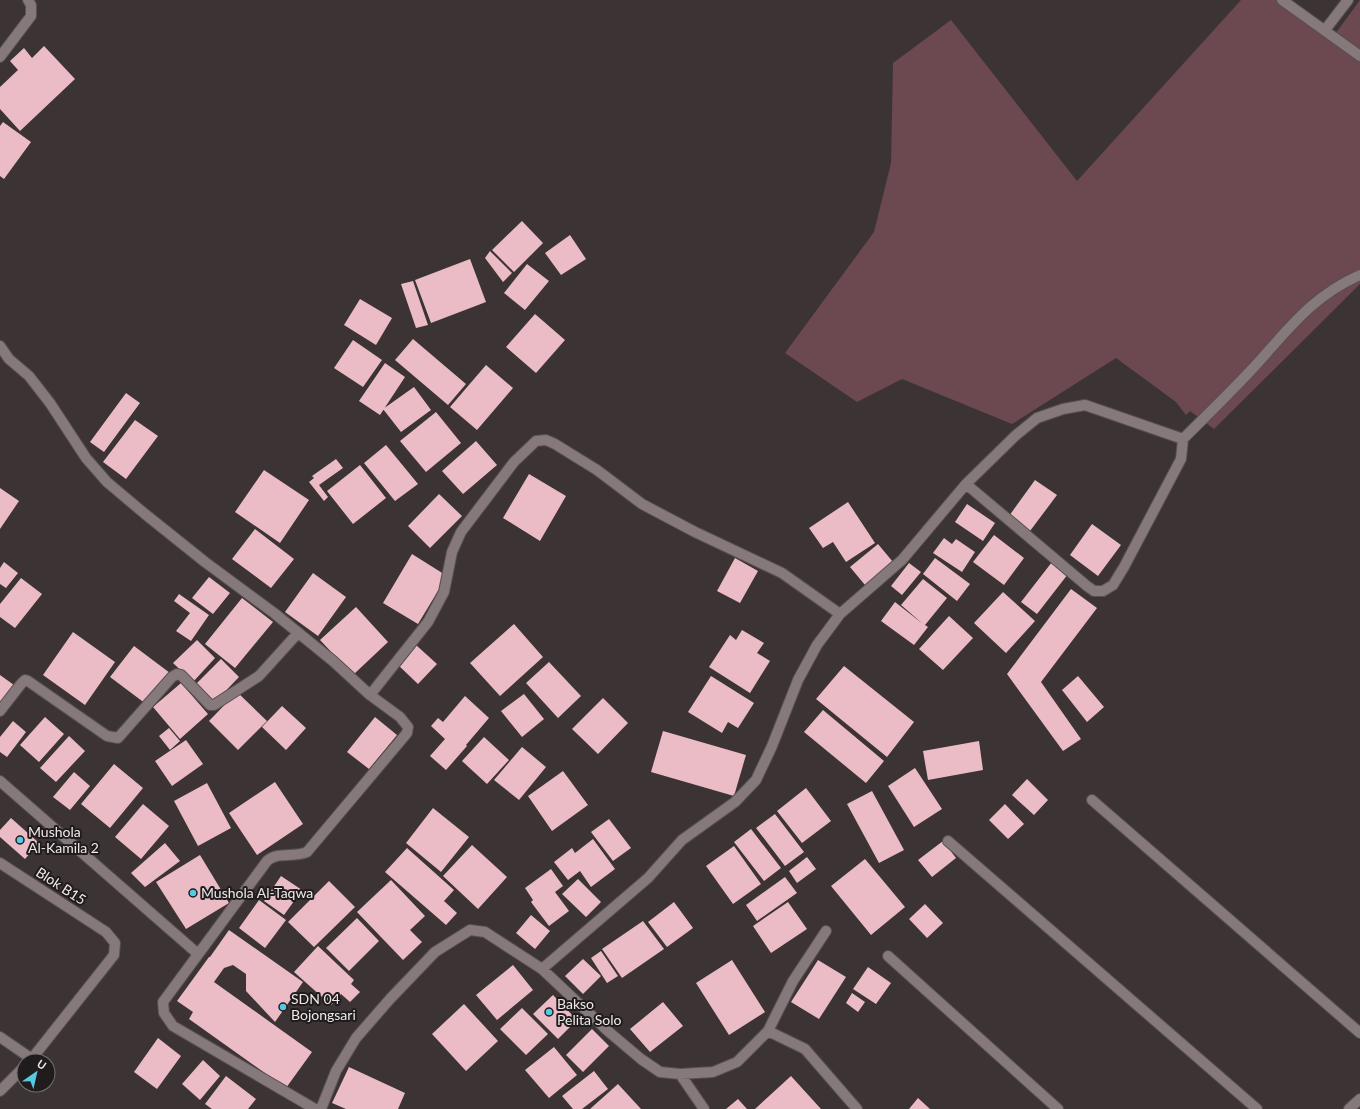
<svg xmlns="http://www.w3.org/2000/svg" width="1360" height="1109" viewBox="0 0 1360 1109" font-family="Lato,sans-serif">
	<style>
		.green { fill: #6c4850 }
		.building { fill: #ecbcc6 }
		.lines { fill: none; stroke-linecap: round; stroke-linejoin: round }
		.street-casing { stroke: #585051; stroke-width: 12 }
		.street { stroke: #85797b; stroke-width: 10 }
		.poi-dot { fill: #57c9e2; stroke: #201c1d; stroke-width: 1.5 }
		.labels { text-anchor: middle; stroke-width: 4; stroke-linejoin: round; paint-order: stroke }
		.poi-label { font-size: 14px; fill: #eee8e9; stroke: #201c1d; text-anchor: start }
		.street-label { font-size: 14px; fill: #eee8e9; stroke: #201c1d }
	</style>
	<rect width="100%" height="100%" fill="#3c3334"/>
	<!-- green -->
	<path class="green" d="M1241,0H1288L1335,34L1360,0V284L1214,429L1190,411L1186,415L1176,402L1116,358L1012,424L902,379L857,402L785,353L874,232L891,163L893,63L951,20L1077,181Z"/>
	<!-- building -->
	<path class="building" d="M44,46L75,79L20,131L0,109V87L18,70L10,61L24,48L32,58Z
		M3,122L31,142L4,179L0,176V126Z
		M522,221L543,243L514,272L492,250Z
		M570,235L586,259L561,275L545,253Z
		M490,251L512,273L503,282L485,258Z
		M470,259L486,302L431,323L415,280Z
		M527,264L549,281L525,310L504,293Z
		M413,281L428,325L416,328L401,284Z
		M360,299L392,318L376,345L344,325Z
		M535,314L565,340L536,373L506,347Z
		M413,339L466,384L448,405L395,360Z
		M353,340L382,360L363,387L334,368Z
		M385,363L405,377L380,415L359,401Z
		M486,365L513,388L477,430L450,407Z
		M414,387L431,410L401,432L383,409Z
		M126,393L140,403L104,452L90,442Z
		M436,412L461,443L426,472L400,441Z
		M135,420L158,436L126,479L103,462Z
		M476,441L497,465L463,494L442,471Z
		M386,445L418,484L395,501L364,463Z
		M336,459L343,468L319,485L328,497L324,501L309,482L314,478L312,476Z
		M360,465L386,498L353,524L327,491Z
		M264,470L309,500L280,543L235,512Z
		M529,474L566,496L540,541L503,518Z
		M1035,480L1057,495L1030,531L1009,516Z
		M0,488L19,501L0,529Z
		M439,494L462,516L430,548L408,526Z
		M848,502L875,543L846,562L833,542L823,548L809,528Z
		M967,504L995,523L983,541L955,522Z
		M1092,524L1121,545L1098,576L1070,555Z
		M255,529L294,559L271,588L232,559Z
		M994,535L1024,558L1004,585L973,562Z
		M944,538L952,544L956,539L975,552L962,572L933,553Z
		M878,544L893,562L865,585L850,567Z
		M412,554L447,576L418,624L383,603Z
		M735,558L758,571L740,603L717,591Z
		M935,558L970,584L957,601L923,574Z
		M4,562L18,573L6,588L0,584V568Z
		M1052,562L1068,574L1037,614L1021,602Z
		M909,563L921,572L902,595L891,586Z
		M313,573L346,597L318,636L285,612Z
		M209,577L230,593L213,614L192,598Z
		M21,578L42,594L15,628L0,617V604Z
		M923,579L947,598L925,625L928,627L914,645L881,621L895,602L923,624L901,605Z
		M1071,589L1097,608L1041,682L1081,739L1063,751L1007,674Z
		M1003,592L1035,621L1006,653L974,623Z
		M179,594L209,615L191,641L176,631L190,613L174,601Z
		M242,598L273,622L235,668L205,644Z
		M356,607L388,642L353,675L320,640Z
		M949,616L973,638L943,670L919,649Z
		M514,624L543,657L500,696L470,663Z
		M742,630L764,643L757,653L770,661L750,693L709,667L730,635L736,640Z
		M73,632L115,662L85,705L43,675Z
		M197,640L215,658L193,682L173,663Z
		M416,645L437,664L418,684L397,664Z
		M134,646L170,673L146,704L110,677Z
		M221,659L239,677L214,703L195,685Z
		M549,662L581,696L558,718L526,683Z
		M844,666L914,722L887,757L816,699Z
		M0,675L14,685L0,703Z
		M711,676L754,703L738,728L728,722L722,733L688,712Z
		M1078,676L1104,707L1087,722L1062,690Z
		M181,683L208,714L180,739L153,707Z
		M237,692L267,721L238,750L209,721Z
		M524,694L544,719L522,737L501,711Z
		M465,696L489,718L466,745L467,746L446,770L430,756L445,739L431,726L438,718L443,722Z
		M603,698L628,723L598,754L572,729Z
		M282,706L306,728L286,750L262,727Z
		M823,710L884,761L866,783L804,732Z
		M45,717L64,734L39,762L20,745Z
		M375,717L397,735L369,769L347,752Z
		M13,721L26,732L7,757L0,752V737Z
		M169,728L180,741L170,750L159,736Z
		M663,731L746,755L734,796L651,772Z
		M69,736L85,751L56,782L40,768Z
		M484,737L509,760L487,784L462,761Z
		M186,740L203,764L172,786L155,761Z
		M979,741L983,770L928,780L923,751Z
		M522,747L546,767L519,800L494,780Z
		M114,764L143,788L110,828L81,804Z
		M915,768L942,809L914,827L888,786Z
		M563,771L588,805L552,831L528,796Z
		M74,772L90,786L70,810L53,797Z
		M1027,779L1048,800L1034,815L1012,795Z
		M275,782L303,824L257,855L229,813Z
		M207,783L231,828L198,846L174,801Z
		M806,788L831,821L802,843L777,811Z
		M872,791L904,850L879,863L847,804Z
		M143,804L169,826L141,859L115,837Z
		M1005,804L1024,824L1008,839L989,820Z
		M433,808L469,837L441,872L406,843Z
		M775,814L804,852L785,866L756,828Z
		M11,818L39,843L25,859L0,837V830Z
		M609,819L631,848L613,861L591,832Z
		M751,829L781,868L764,881L734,842Z
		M593,839L615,869L591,887L580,871L568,880L554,862L572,848L575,853Z
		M943,841L956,858L932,877L918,860Z
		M165,843L180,861L145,887L131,873Z
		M472,845L507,877L478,909L443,876Z
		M734,846L761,884L733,904L706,866Z
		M407,848L454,890L444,901L457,913L446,925L385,872Z
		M200,855L229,903L186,929L156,882Z
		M807,857L816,869L797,883L789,871Z
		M865,859L905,907L871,935L831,886Z
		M551,869L563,886L555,892L569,911L549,926L531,902L533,900L525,888Z
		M281,876L302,890L284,915L264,901Z
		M785,877L797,893L757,921L746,905Z
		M578,879L601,902L586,917L562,894Z
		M391,880L425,916L410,930L422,942L403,960L357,912Z
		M329,881L355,907L314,947L288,922Z
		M259,900L286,920L265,948L239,928Z
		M674,902L693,928L667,947L648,922Z
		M788,902L807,929L771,953L753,926Z
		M925,904L943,923L927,938L909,919Z
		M531,915L550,931L535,949L516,933Z
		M357,918L379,941L349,971L326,948Z
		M643,921L664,949L622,978L602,949Z
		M229,930L303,982L275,1022L246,991V974L233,965L224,968L214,982L312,1052L286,1088L189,1019L193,1012L177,1001L209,957H210Z
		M318,946L354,980L351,984L360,992L350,1002L341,994L331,1005L294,972Z
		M601,951L618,976L607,983L591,958Z
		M583,959L601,976L583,994L565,976Z
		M732,960L765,1012L729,1035L696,983Z
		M818,960L846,977L819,1019L791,1002Z
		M513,965L533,990L497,1020L476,995Z
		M868,967L891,983L876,1004L853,989Z
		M852,993L865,1002L858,1012L846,1003Z
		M553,995L577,1020L558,1039L533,1014Z
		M663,1002L683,1026L650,1052L630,1029Z
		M464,1004L498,1041L466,1071L432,1034Z
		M522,1008L548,1034L526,1055L500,1029Z
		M592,1029L609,1046L583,1072L566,1055Z
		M158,1038L181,1056L157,1089L134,1072Z
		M554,1047L577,1075L549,1098L525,1070Z
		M203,1060L220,1076L200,1100L182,1084Z
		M349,1067L405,1093L398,1109H346L332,1103Z
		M594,1071L608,1089L582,1109H573L562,1096Z
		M226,1076L256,1099L248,1109H212L205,1104Z
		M791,1076L821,1109H755Z
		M618,1084L641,1109H590Z
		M918,1098L930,1109H909Z
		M738,1099L747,1109H726Z"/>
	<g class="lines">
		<!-- street casing -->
		<g class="street-casing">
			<path id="street" d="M1282,0L1360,56
				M1325,30L1348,0
				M0,57L31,16V5L28,0
				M0,346L9,359L29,376L50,403L86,458L107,482L145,514L205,562L274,613L333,661L370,695
				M966,484L1087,586L1094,591H1103L1113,585L1124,567L1181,459L1183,439
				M0,711L21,684L25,680L28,681L107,736L118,738L172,677L177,674L181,675L210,705H214L259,676L298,633
				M0,781L198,954
				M1092,800L1360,1033
				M948,841L1257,1109
				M0,863L106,932L115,943L114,955L30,1061
				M888,956L1058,1109
				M542,969L648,878L682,840L735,802L756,780L772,746L798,680L817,645L840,614L902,560L966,484L1015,436L1037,418L1063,409L1085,405L1183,439C1207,415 1231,392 1254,367C1288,330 1312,296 1360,275
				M768,1031L805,1049L857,1109
				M0,1037L32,1059
				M680,1074L704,1109
				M0,1091L24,1067
				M315,1109L173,1026L164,1013L163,1002L267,861C278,851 294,858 307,852L407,733L408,727L400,717L370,695L428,622L444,592L452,552L461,532L514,462L536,441L546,440L555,444L597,470L642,504L695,532L782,573L840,614
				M321,1109L336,1071L356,1038L390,999L435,952L470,930L485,932L542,969L609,1032L641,1059L660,1072L680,1074L713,1072L737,1062L768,1031L793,981L826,931
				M1349,1109L1360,1099"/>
		</g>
		<!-- street -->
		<use href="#street" class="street"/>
	</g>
	<!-- markers -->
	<g class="poi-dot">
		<circle cx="20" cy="840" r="4"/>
		<circle cx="193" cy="893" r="4"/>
		<circle cx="283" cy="1007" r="4"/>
		<circle cx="549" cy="1012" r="4"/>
	</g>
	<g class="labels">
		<!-- poi labels -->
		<g class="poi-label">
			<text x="28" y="837">Mushola<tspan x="28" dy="16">Al-Kamila 2</tspan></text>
			<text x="201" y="898">Mushola Al-Taqwa</text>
			<text x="291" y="1004">SDN 04<tspan x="291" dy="16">Bojongsari</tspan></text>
			<text x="557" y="1009">Bakso<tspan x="557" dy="16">Pelita Solo</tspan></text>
		</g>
		<!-- street labels -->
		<g class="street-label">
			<text transform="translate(61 886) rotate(33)" y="5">Blok B15</text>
		</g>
	</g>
	<!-- north arrow -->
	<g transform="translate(36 1073) rotate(34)"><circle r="19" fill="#201c1d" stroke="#726e6f"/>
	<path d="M0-3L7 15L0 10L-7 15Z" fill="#57c9e2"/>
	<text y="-6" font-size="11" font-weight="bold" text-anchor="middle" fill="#eee8e9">U</text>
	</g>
</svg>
